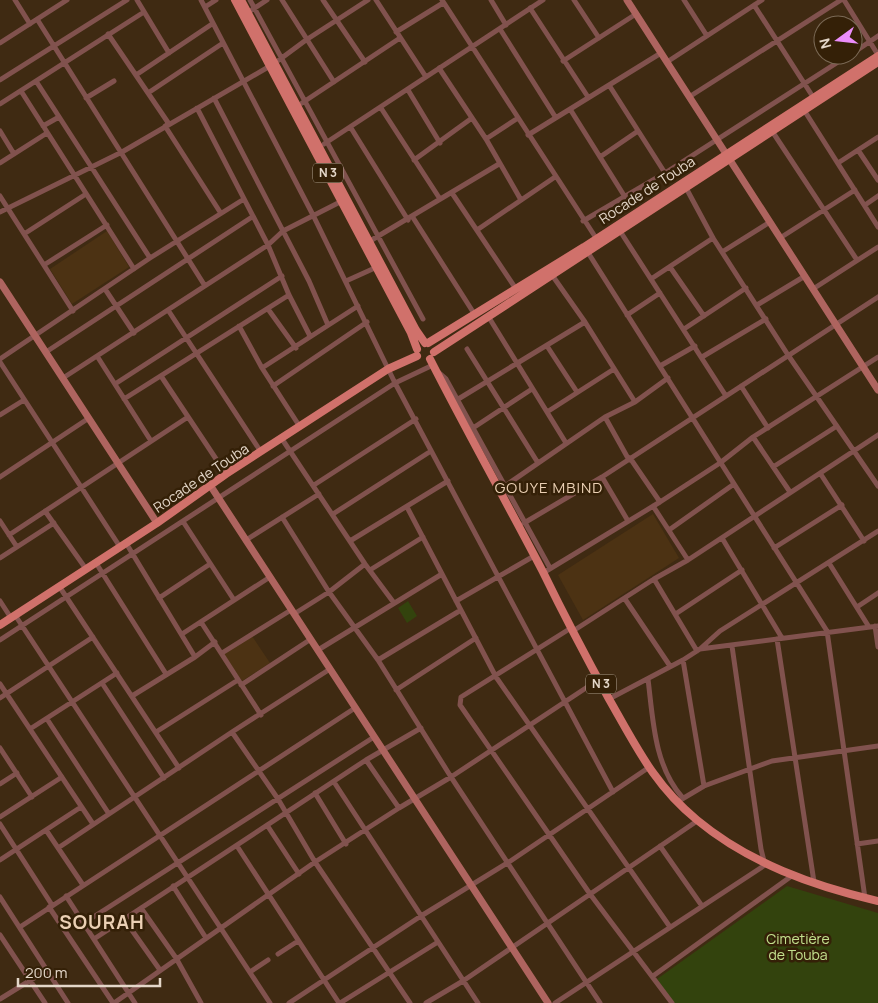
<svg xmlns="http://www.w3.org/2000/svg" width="878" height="1003" viewBox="0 0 878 1003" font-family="Manrope,sans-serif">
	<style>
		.built { fill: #4c3213 }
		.green { fill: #33430d }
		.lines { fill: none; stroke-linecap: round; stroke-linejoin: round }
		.street { stroke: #81524e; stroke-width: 5 }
		.secondary { stroke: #ae645f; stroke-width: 7 }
		.primary { stroke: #d0716b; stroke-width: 8 }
		.labels { text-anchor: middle; stroke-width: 5; stroke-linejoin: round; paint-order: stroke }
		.shield { fill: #342007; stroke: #afa08f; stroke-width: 1 }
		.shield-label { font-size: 12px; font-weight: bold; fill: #e4d7c9 }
		.street-label { font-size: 14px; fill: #e4d7c9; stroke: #342007 }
		.park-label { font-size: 14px; fill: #c3e08e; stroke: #342007 }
		.neighbourhood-label { font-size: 15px; letter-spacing: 1px; fill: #ebd0b4; stroke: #342007 }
		.district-label { font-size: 19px; font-weight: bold; letter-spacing: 1px; fill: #ebd0b4; stroke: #342007 }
	</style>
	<rect width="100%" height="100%" fill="#3f2a12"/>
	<!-- built -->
	<path class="built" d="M107,231L129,267L72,304L50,269Z
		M653,514L679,558L583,620L558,575Z
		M252,636L270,663L242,681L224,654Z"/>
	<!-- green -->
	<path class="green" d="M408,601L417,616L407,623L398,608Z
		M787,886L878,913V1003H673L657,979Z"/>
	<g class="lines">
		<!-- street -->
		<path class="street" d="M15,0L30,24
			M137,0L169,53
			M201,0L313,215L395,383L613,792
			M250,0L423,319
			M282,0L334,82
			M323,0L365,62
			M376,0L426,77
			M442,0L596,238
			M491,0L506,25
			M574,0L599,38
			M684,0L707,36
			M844,0L878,55
			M754,5L813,97
			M205,7L216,0
			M530,8L588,97
			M247,13L267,0
			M37,19L205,286
			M500,29L556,118
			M396,32L443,3
			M108,34L169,124
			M0,43L67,0
			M853,53L878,36
			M279,60L306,40L368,0
			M563,61L636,14
			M667,62L762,0
			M439,68L486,139L521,200
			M136,75L212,24
			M0,80L127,0
			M36,81L150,258
			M609,85L665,173
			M408,90L440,143
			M21,91L134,269
			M148,93L223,43
			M689,97L841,0
			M86,98L114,81
			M214,98L309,281L328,325
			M302,103L400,38
			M0,104L144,12
			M197,108L268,245L289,295L310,336
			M381,108L440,199
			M570,109L625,197
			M804,110L878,227
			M43,126L59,117
			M165,126L220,212
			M351,128L408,220
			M0,131L14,154
			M772,131L857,260
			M528,135L661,53
			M486,139L518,118
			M324,144L543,0
			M858,150L878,180
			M600,157L638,131
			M414,160L472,118
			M0,163L47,133
			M838,163L878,137
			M685,186L713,238L788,355L878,486
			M452,193L516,289
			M0,196L73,311
			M865,205L878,196
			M0,212L122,152L270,66
			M412,216L475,315
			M583,221L665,173L849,55
			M477,230L555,177
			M620,231L726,396
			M24,234L86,194
			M780,238L855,190
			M370,241L499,164
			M587,251L827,631L865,898
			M722,252L770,222
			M44,265L107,225
			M670,267L704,316
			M552,275L585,322L635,402
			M651,279L713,238
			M346,281L377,267
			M105,289L134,333
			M813,289L878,247
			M757,305L805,276
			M268,309L296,348
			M168,310L261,452
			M627,315L660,293
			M488,316L566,443
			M239,326L262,368L300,427
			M684,329L746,288
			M547,346L577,392
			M467,349L538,463
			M46,352L252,217
			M97,356L151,441
			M702,357L766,319
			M0,359L150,258L244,199
			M0,362L120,547
			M660,366L695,346
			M262,368L358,306
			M438,372L446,379L550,568
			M161,376L226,474
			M63,378L268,245L283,231L342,201
			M115,384L282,276
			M273,386L367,322
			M741,386L768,428
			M124,399L289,295
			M455,401L585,322
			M547,412L614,369
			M0,415L24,400
			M605,417L629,460
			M473,428L532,389
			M753,437L790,492
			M282,439L365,564L394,603
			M630,458L660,502
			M773,467L837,426
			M820,473L864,541
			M0,477L89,418
			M602,477L628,521
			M314,485L416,419
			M502,488L605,417L635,402L668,378
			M653,506L688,560
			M407,507L496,677L670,927
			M45,511L86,569
			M333,514L431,451
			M282,517L329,592L378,660L451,777L600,1003
			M0,521L17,547
			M184,523L234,600
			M524,523L602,477L878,297
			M669,530L734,484
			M9,535L188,417
			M722,538L782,638
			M246,540L319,494
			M350,541L448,481
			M126,543L195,657
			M774,548L842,505
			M0,558L54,523
			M96,563L166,674
			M829,563L869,627
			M370,570L423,537
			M543,573L660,502L720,463L753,437L878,357
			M654,579L697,651
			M59,586L179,768
			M159,598L210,564
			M625,599L670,666
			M0,601L11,618
			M456,601L534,556
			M857,607L878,593
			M677,613L742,570
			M294,614L329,592L365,564
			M15,615L270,1003
			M201,622L261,715
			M875,626L878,647
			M571,628L461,697L460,705L590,894L672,1003
			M573,631L654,579L688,560L878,435
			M182,634L270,577
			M777,639L814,882
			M0,640L395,383L433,365
			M700,649L878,626
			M318,650L442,574
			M222,653L291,610
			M378,660L461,610
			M683,660L704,786
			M648,679C653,719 654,765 682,797
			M102,683L164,778
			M0,684L93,824
			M241,685L311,639
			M396,690L476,638
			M132,696L195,657L215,642
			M0,698L93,637
			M609,699L683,660L700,649L720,631L878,531
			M47,719L109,814
			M30,729L117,673
			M156,732L238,680
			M232,732L278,799L315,862L410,1003
			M0,748L32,797
			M366,760L399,808
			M334,782L478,1003
			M0,784L17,773
			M315,793L346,844
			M677,802L704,786L772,761L878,746
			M0,817L62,777
			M0,824L52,905
			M267,825L299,874
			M46,830L83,885
			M857,844L878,841
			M237,846L339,1003
			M660,846L702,906
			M58,848L232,732L330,669
			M0,860L81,807
			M173,886L206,938
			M66,896L135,1003
			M0,897L68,1003
			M49,907L113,1003
			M141,908L176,958L201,1003
			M124,919L160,970
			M84,923L374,737
			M20,927L355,708
			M0,935L45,1003
			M94,939L366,760L421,728
			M278,954L298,941
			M250,972L268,960
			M653,976L793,875
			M0,999L47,970
			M114,1003L315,862L399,808L451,777L598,680
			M289,1003L421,916L509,862L648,768
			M340,1003L438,942
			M426,1003L463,981L697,821
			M555,1003L765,865L761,849L732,646"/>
		<!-- secondary -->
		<path class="secondary" d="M627,0L878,390
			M0,282L157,523
			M210,485L548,1003"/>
		<!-- primary -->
		<path class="primary" d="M235,0L411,333L417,349
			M241,0L416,330L425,343
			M428,343L584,247L878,56
			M434,352L878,62
			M430,359C466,430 506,501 543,572C564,615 586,657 609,699C636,746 654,785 697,820C749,863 813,886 878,901
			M0,625L157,523L226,474L388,369L417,356"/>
	</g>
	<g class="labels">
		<!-- shield labels -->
		<g class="shield">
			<rect x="313" y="163.5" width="30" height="19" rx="4"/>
			<rect x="586" y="674.5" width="30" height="19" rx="4"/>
		</g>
		<g class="shield-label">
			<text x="328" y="177">N 3</text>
			<text x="601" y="688">N 3</text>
		</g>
		<!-- street labels -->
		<g class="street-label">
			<text transform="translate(647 190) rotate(-33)" y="5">Rocade de Touba</text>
			<text transform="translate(201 478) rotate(-34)" y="5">Rocade de Touba</text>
		</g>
		<!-- park labels -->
		<g class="park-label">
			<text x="798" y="944">Cimetière<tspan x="798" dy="16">de Touba</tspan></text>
		</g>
		<!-- neighbourhood labels -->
		<g class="neighbourhood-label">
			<text x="549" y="493">GOUYE MBIND</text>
		</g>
		<!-- district labels -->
		<g class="district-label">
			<text x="102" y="929">SOURAH</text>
		</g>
	</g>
	<!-- north arrow -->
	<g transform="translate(838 40) rotate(255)"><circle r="24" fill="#342007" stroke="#7a6955"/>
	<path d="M0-4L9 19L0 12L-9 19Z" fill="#eb8dfb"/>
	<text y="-8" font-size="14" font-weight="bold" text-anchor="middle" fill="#e4d7c9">N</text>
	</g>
	<!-- scale -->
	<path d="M18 978v8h142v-8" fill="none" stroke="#e4d7c9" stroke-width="2.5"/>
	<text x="25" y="978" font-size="15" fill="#e4d7c9" stroke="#342007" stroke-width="4" paint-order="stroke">200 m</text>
</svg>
